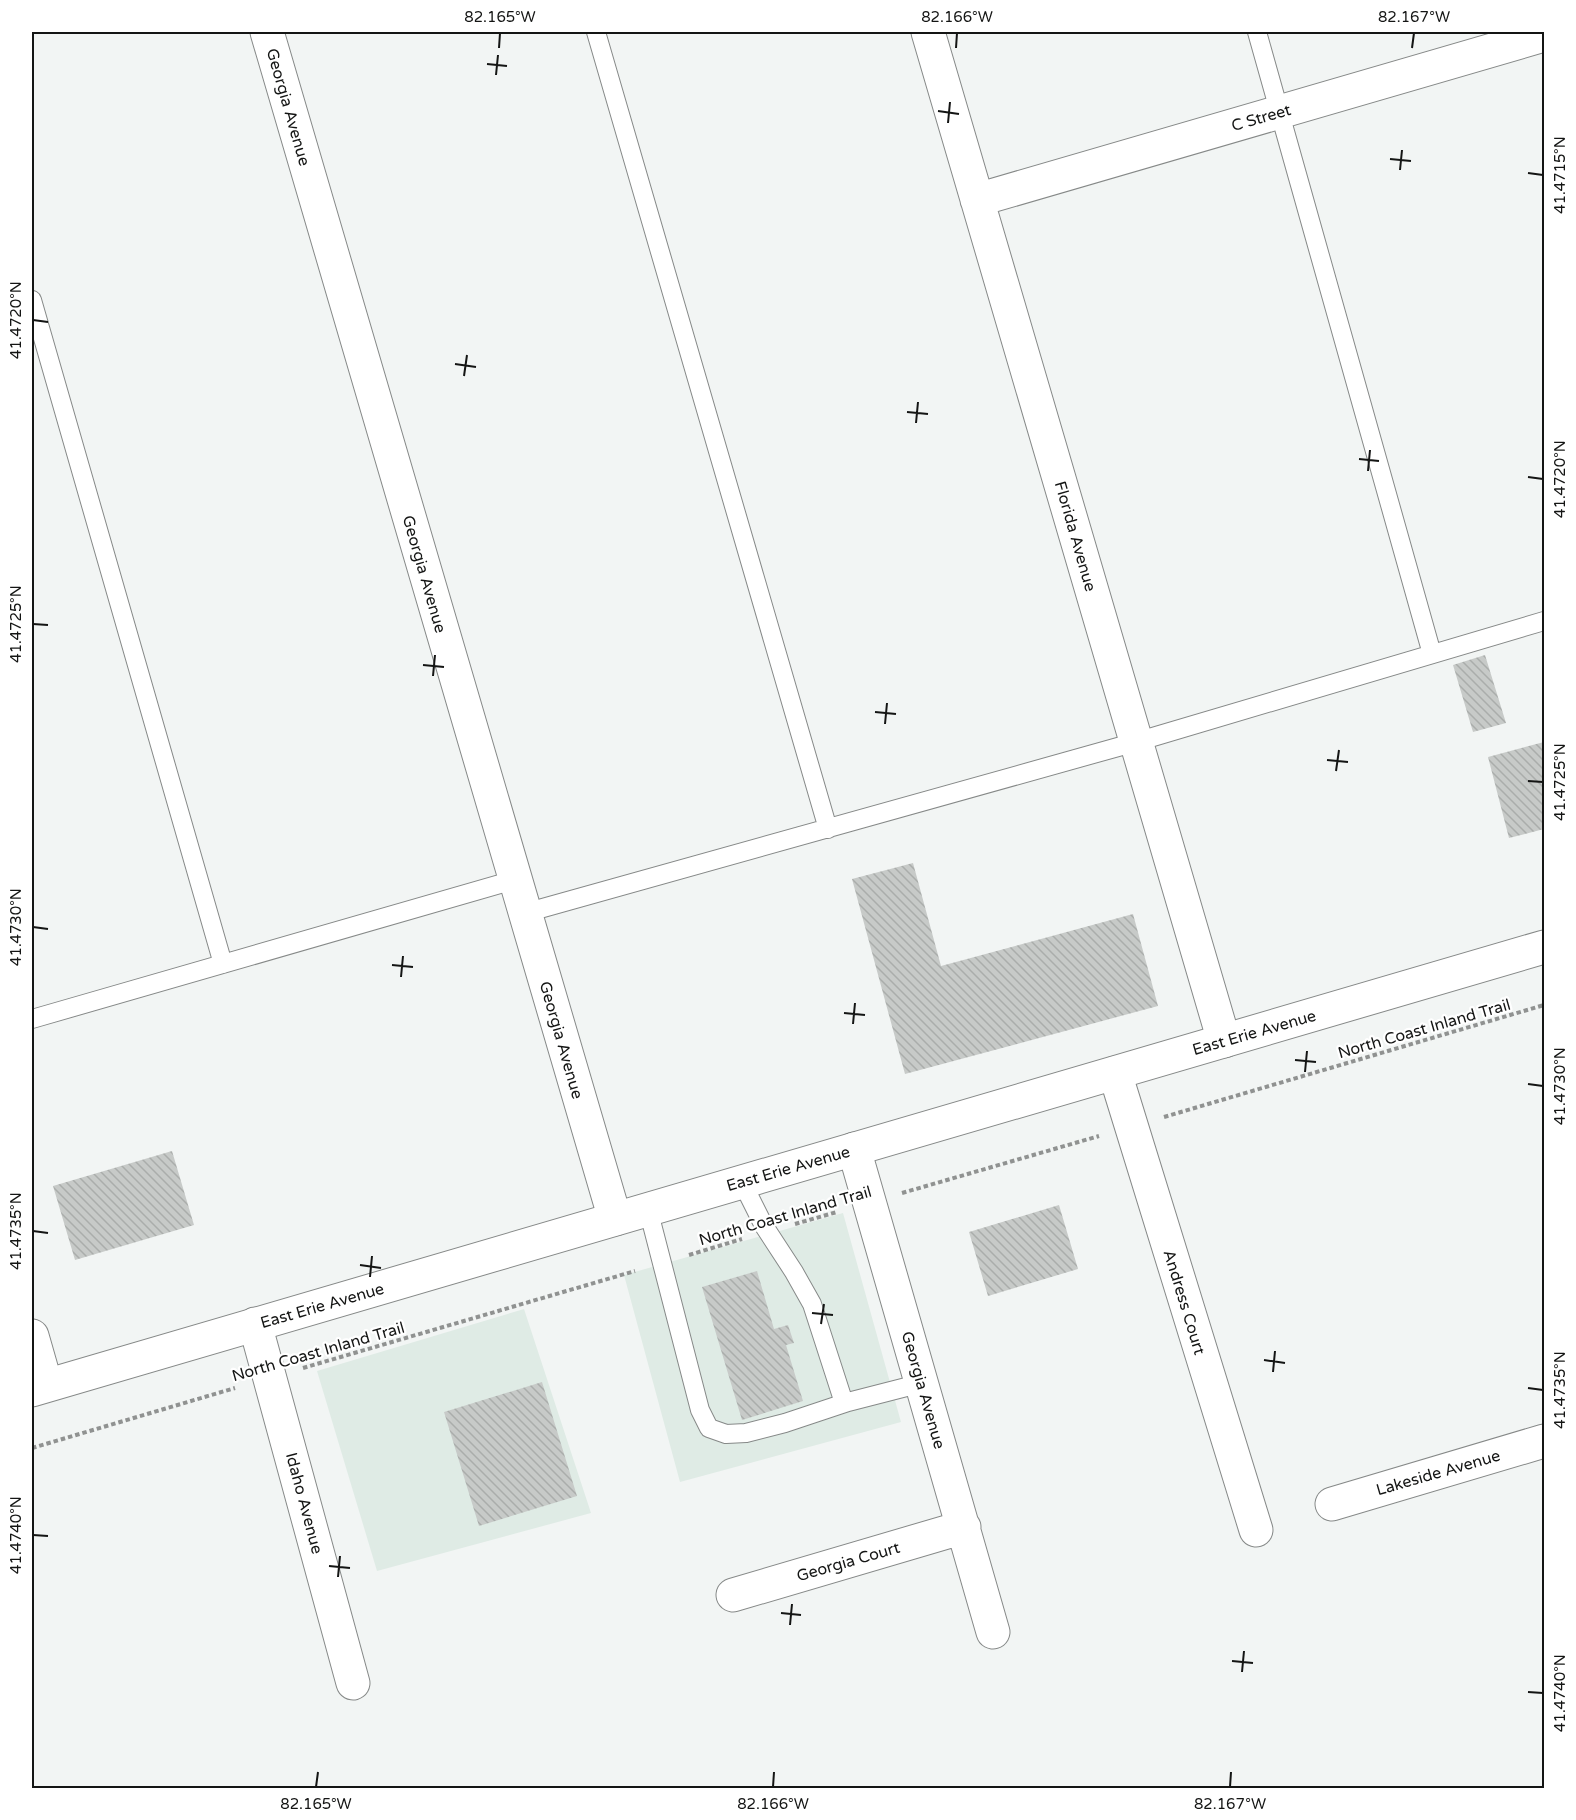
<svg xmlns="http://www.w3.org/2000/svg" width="1576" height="1820" viewBox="0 0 1576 1820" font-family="'Varela Round',sans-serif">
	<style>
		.built { fill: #dfebe5 }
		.pier { fill: #f2f5f4 }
		.building { fill: url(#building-back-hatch) }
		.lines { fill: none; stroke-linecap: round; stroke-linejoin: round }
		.service-casing { stroke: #868988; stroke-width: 20 }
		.minor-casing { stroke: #868988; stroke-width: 35 }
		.primary-casing { stroke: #868988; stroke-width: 35 }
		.path { stroke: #909291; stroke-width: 4; stroke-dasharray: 4.5 3; stroke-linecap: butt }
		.service { stroke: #fff; stroke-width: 18 }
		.minor { stroke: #fff; stroke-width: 33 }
		.primary { stroke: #fff; stroke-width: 33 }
		.ticks { fill: none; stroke: #141514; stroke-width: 2 }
		.labels { text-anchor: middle; stroke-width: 4.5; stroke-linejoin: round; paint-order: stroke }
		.street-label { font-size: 16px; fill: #141514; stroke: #fff }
		.neatline { fill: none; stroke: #141514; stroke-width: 2 }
		.ticks-label { font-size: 15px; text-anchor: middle; fill: #141514 }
	</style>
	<defs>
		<pattern id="building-back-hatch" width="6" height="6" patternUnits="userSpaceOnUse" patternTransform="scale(1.5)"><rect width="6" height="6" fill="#c7cac8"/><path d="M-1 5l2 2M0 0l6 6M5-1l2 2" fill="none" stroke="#aaadab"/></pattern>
	</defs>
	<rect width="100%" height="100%" fill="#f2f5f4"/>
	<!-- built -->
	<path class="built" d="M843,1213L901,1422L680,1482L624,1275Z
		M524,1309L591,1513L377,1571L317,1371Z"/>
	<!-- pier -->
	<path class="pier" d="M1372,1718L1478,1732L1544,1722V1767L1491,1781L1419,1785L1259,1778L1197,1788H1049L1065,1776L1206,1749L1218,1733Z"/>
	<!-- building -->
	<path class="building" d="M1485,655L1506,723L1473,732L1453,665Z
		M1544,742V829L1509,838L1488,757Z
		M913,863L941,966L1133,914L1158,1006L905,1074L852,879Z
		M172,1151L194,1225L75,1260L53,1186Z
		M1059,1205L1078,1269L988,1296L969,1232Z
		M757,1271L774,1329L788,1325L794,1343L786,1345L803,1401L742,1420L702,1287Z
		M542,1382L577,1496L479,1526L444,1412Z"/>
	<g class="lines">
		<!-- service casing -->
		<g class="service-casing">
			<path id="service" d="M596,32L828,829
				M1257,32L1432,654
				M32,300L223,964
				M525,913L1136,742L1544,621
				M32,1019L514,880
				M742,1182L764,1226L794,1272L812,1304L844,1403
				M648,1209L700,1410L709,1428L726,1434L746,1433L785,1423L848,1402L922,1383"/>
		</g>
		<!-- minor casing -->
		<g class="minor-casing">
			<path id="minor" d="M267,32L615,1219
				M928,32L1224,1041
				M977,200L1544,35
				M1115,1073L1256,1530
				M854,1149L993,1632
				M255,1324L353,1683
				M32,1336L46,1385
				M1332,1504L1544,1441
				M733,1595L964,1527"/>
		</g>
		<!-- primary casing -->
		<g class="primary-casing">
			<path id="primary" d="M32,1390L1544,947"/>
		</g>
		<!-- path -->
		<path class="path" d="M1164,1117L1544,1005
			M902,1193L1099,1136
			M795,1224L837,1212
			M689,1255L742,1239
			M303,1368L635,1271
			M32,1448L235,1388"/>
		<!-- service -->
		<use href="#service" class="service"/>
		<!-- minor -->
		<use href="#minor" class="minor"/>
		<!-- primary -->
		<use href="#primary" class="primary"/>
	</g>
	<!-- ticks -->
	<path class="ticks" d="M499,48L500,33M956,48L957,33M1412,48L1414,33M487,64L507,66M496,75L498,55M938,111L959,114M948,123L950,102M1390,159L1411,161M1400,170L1402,150M1528,173L1543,175M33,320L48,322M455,364L476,367M464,376L467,355M907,412L928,414M916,423L918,402M1359,459L1379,461M1368,471L1370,450M1528,477L1543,479M33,624L48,625M423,665L444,667M433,676L435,655M875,712L896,714M885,724L887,703M1327,760L1348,762M1336,771L1339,750M1528,781L1543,782M33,927L48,929M392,965L413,967M401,977L403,956M844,1013L865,1015M853,1024L855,1003M1295,1060L1316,1062M1305,1072L1307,1051M1528,1084L1543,1086M33,1231L48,1233M360,1265L381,1268M370,1277L372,1256M812,1313L833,1315M821,1324L824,1304M1264,1360L1285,1363M1273,1372L1275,1351M1528,1388L1543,1390M33,1535L48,1536M329,1566L350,1568M338,1577L340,1556M781,1613L801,1615M790,1625L792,1604M1232,1661L1253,1663M1242,1672L1244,1651M1528,1692L1543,1693M316,1787L318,1772M773,1787L774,1772M1230,1787L1231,1772"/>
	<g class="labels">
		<!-- street labels -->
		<g class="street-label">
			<text transform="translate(289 107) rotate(74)" y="6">Georgia Avenue</text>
			<text transform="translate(1261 117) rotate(-16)" y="6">C Street</text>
			<text transform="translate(1076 536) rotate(74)" y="6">Florida Avenue</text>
			<text transform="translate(425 574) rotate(74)" y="6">Georgia Avenue</text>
			<text transform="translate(1424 1028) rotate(-16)" y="6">North Coast Inland Trail</text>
			<text transform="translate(1254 1032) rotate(-16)" y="6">East Erie Avenue</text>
			<text transform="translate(562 1040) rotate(74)" y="6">Georgia Avenue</text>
			<text transform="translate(788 1168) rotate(-16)" y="6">East Erie Avenue</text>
			<text transform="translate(785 1215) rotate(-16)" y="6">North Coast Inland Trail</text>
			<text transform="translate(1185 1302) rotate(73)" y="6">Andress Court</text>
			<text transform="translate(322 1305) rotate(-16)" y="6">East Erie Avenue</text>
			<text transform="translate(318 1351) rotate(-16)" y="6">North Coast Inland Trail</text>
			<text transform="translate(924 1390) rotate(74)" y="6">Georgia Avenue</text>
			<text transform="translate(1438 1472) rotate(-16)" y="6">Lakeside Avenue</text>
			<text transform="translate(305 1503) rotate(75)" y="6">Idaho Avenue</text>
			<text transform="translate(848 1561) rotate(-16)" y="6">Georgia Court</text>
		</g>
	</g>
	<!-- border -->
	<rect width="1576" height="1820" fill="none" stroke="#ffffff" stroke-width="66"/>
	<rect x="33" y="33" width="1510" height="1754" class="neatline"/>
	<g class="ticks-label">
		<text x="500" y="22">82.165°W</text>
		<text x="957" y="22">82.166°W</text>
		<text x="1414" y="22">82.167°W</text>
		<text transform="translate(1560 175) rotate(-90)" y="5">41.4715°N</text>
		<text transform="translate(16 320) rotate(-90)" y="5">41.4720°N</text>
		<text transform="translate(1560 479) rotate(-90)" y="5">41.4720°N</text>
		<text transform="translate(16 624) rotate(-90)" y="5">41.4725°N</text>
		<text transform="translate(1560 782) rotate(-90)" y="5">41.4725°N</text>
		<text transform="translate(16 927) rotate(-90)" y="5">41.4730°N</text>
		<text transform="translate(1560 1086) rotate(-90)" y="5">41.4730°N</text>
		<text transform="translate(16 1231) rotate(-90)" y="5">41.4735°N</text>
		<text transform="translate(1560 1390) rotate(-90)" y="5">41.4735°N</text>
		<text transform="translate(16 1535) rotate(-90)" y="5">41.4740°N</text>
		<text transform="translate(1560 1693) rotate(-90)" y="5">41.4740°N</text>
		<text x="316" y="1809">82.165°W</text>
		<text x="773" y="1809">82.166°W</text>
		<text x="1230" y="1809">82.167°W</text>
	</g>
</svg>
